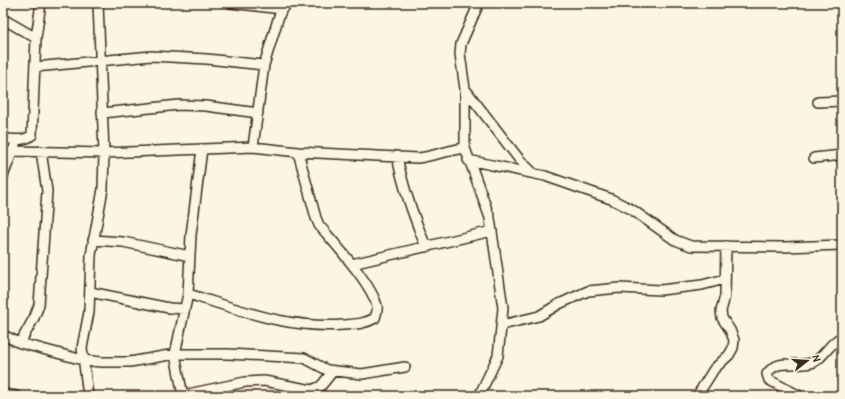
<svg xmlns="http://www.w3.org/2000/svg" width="845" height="399" viewBox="0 0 845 399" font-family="'Patrick Hand',sans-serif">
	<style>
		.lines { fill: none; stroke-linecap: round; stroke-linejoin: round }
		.minor-casing { stroke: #3b2a1e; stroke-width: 12 }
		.minor { stroke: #fcf5e5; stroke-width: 9 }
	</style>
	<rect width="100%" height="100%" fill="#fcf5e5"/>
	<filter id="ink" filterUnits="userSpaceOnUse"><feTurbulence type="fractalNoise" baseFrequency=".025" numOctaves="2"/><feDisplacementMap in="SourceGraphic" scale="8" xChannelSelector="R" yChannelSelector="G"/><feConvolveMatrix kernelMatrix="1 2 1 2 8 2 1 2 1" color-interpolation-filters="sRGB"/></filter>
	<g filter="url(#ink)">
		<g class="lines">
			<!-- minor casing -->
			<g class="minor-casing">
				<path id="minor" d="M230,3L282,9
					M479,3L461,44L460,54L465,89V148L490,218L503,308L498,356L479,396
					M3,19L36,38
					M35,67L151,56L207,59L264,65
					M465,89L519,159L533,173
					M818,102L842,101
					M102,113L179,105L206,106L258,113
					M3,139C14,139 23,142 32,135L36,38L41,3
					M253,147L264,65L279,16L282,9L289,3
					M12,151L104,153L253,147L298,152L418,158C434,156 449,150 465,148
					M397,156C403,188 414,217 426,247
					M814,158L842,155
					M468,160L545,176L611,199L631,209L675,240L691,246L784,247L842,245
					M3,176L15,145
					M93,240L123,242L190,256
					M352,264L492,231
					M90,292L169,308L185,309
					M188,294C241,310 287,329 343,325C355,324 365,324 375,318C376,315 378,310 377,306C371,283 335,244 319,225L316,218L298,152
					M502,325L539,316L559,304L588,291L619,288L661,290L702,285L725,279
					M3,335L20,343L83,360L101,362H130L175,354H228L304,358L327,370L362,374L405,367
					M20,343L34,318L39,305L47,191L41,151
					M3,394L16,396
					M183,395L245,382L264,381L312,390L321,386L333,371
					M88,396L82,348L89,312L91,255L103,189L104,153L98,3
					M183,396L175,354L188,294L191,235L202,149
					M697,396L714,369L729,355L733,348L734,340L730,330L722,318L721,311L725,296L726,246
					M800,396L769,380L767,374C779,356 798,369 814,362C825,356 830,342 842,337"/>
			</g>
			<!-- minor -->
			<use href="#minor" class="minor"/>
		</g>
	</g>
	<!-- margin -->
	<rect width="845" height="399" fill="none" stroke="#fcf5e5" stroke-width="16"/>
	<rect x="8" y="8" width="829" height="383" fill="none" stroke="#3b2a1e" stroke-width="1.5" filter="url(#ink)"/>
	<!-- north arrow -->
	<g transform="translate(807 361) rotate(73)" stroke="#fcf5e5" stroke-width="3" paint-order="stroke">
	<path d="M0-3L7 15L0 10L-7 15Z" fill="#3b2a1e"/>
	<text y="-6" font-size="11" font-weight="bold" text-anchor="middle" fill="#3b2a1e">N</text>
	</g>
</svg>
